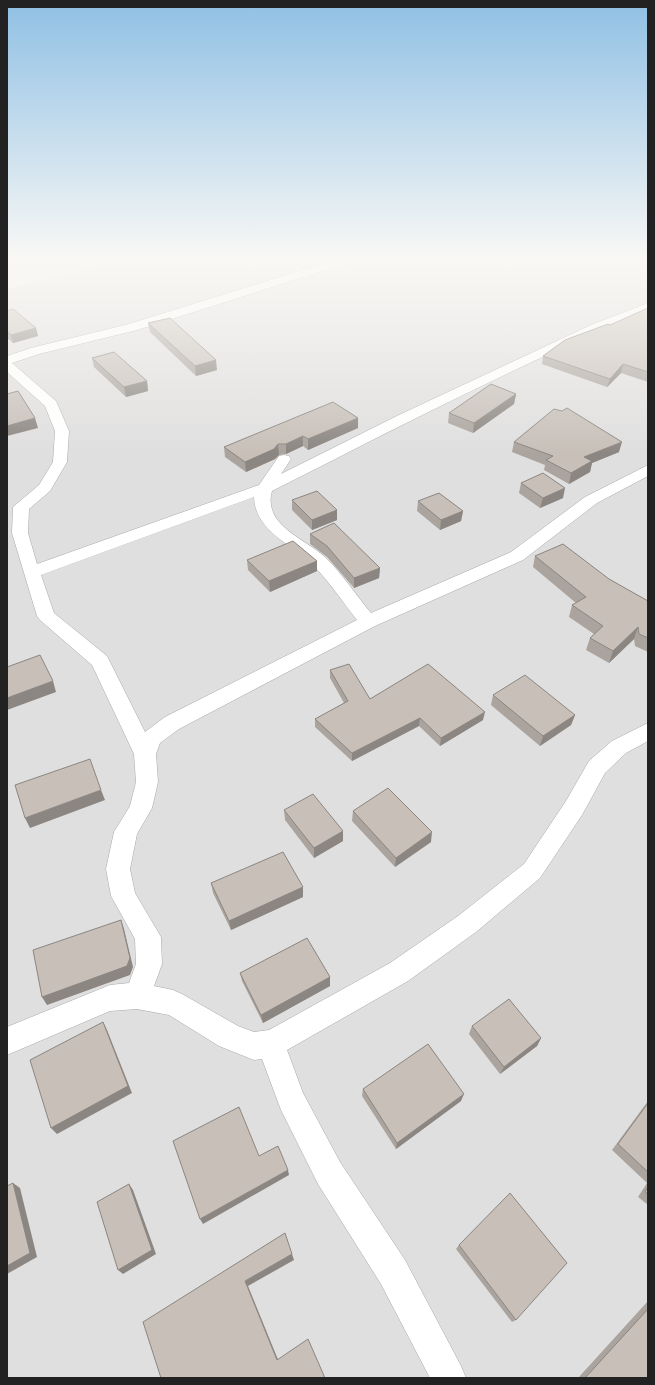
<svg xmlns="http://www.w3.org/2000/svg" width="655" height="1385" viewBox="0 0 655 1385" font-family="'Noto Sans',sans-serif">
	<style>
		.residential { fill: #e0dfdf }
		.lines { fill: none; stroke-linecap: round; stroke-linejoin: round }
		.street-casing { stroke: #a9a9a9; stroke-width: 1 }
		.street { fill: #fff; fill-rule: evenodd }
		.wall { fill: #aba49e }
		.shaded-wall { fill: #8b8681 }
		.building { fill: #c7bfb8; stroke: #8b8681 }
	</style>
	<rect width="100%" height="100%" fill="#f2efe9"/>
	<!-- residential -->
	<path class="residential" d="M99,260H648V1378H7V289L92,267Z"/>
	<g class="lines">
		<!-- street casing -->
		<g class="street-casing">
			<path id="street" d="M335,260H352L351,262L137,330L39,354L12,363L56,401L69,431L67,462L50,491L29,509L28,533L37,564L259,485L279,456L284,455L289,456L291,459L281,474L399,415L591,325L648,303V310C520,364 396,428 272,491C269,500 271,510 276,518C288,535 311,544 326,558C343,575 356,595 371,613L511,552L585,497L648,465V476L597,503L523,560L375,626L179,729L160,743L156,754L158,782L152,808L137,834L130,869L135,893L161,937L162,964L154,986L173,990L182,994L238,1026L254,1032L269,1030L390,963L458,916L524,864L566,801L589,761L612,741L648,723V741L626,753L605,773L582,815L540,878L476,932L408,981L287,1050L303,1093L340,1162L405,1260L461,1366L466,1378H430L381,1284L318,1184L281,1110L262,1059L254,1060L219,1046L169,1015L137,1009L110,1011L7,1055V1027L110,985L129,983L136,964L135,939L111,896L106,869L114,832L130,806L136,782L134,754L92,665L40,620L37,616L12,533L13,507L39,485L53,462L55,431L45,406L7,372V356L31,348L129,324ZM254,497C255,532 294,545 315,567C330,583 343,602 357,620L165,717L145,732L107,656L54,613L41,575Z"/>
		</g>
		<!-- street -->
		<use href="#street" class="street"/>
	</g>
	<!-- wall -->
	<path class="wall" d="M648,308V382L621,373L607,387L542,364L543,356Z
		M7,311L36,328L38,336L13,343L7,338Z
		M148,323L217,370L196,376L150,332Z
		M92,358L147,381L148,391L126,397L94,367Z
		M516,394L514,404L473,433L448,423L449,413Z
		M358,428L308,450L303,446L286,454L279,455L275,459L246,472L225,457L224,447Z
		M514,442L619,452L592,463L590,472L569,484L544,470L545,465L512,452Z
		M521,483L563,498L540,508L519,493Z
		M292,500L337,510V520L312,530L292,510Z
		M418,501L463,511L461,521L440,530L417,511Z
		M310,534L380,568L379,578L354,588L327,557L310,544Z
		M535,556L609,579L648,601V652L635,646L634,639L609,663L586,650L590,638L594,634L569,617L572,605L576,603L533,567Z
		M247,560L317,561V571L270,592L248,570Z
		M330,670L370,699L483,720L440,746L419,726L352,761L315,727V719L344,703L330,678Z
		M493,695L575,715L571,725L540,746L491,705Z
		M284,810L343,841L314,858L285,820Z
		M353,811L431,842L395,867L352,821Z
		M211,883L303,887V897L231,930L213,893Z
		M240,973L330,977V986L263,1023L242,981Z
		M472,1026L541,1038L537,1046L500,1074L469,1034Z
		M363,1089L461,1101L396,1149L362,1096Z
		M648,1101V1205L638,1197L647,1183L612,1150Z
		M459,1245L516,1320L512,1322L456,1249Z
		M648,1301V1378H578Z"/>
	<!-- shaded-wall -->
	<path class="shaded-wall" d="M36,328L38,336L13,343L11,335Z
		M216,360L217,370L196,376L195,366Z
		M623,364L621,373L607,387L610,379Z
		M147,381L148,391L126,397L124,387Z
		M516,394L514,404L473,433L474,423Z
		M35,418L38,428L7,436V426Z
		M358,418V428L308,450V439Z
		M303,436V446L286,454V444Z
		M622,442L619,452L592,463L590,472L569,484L571,473L584,457Z
		M278,444L279,455L275,459L246,472L245,462Z
		M565,488L563,498L540,508L543,498Z
		M337,510V520L312,530V520Z
		M463,511L461,521L440,530L441,520Z
		M317,561V571L270,592L269,581Z
		M380,568L379,578L354,588V578Z
		M638,627L634,639L609,663L613,651Z
		M53,681L56,692L7,710V698Z
		M485,712L483,720L440,746L441,738Z
		M575,715L571,725L540,746L543,736Z
		M420,718L419,726L352,761V753Z
		M101,790L105,800L30,828L25,818Z
		M343,831V841L314,858V848Z
		M432,832L431,842L395,867L396,858Z
		M303,887V897L231,930L229,921Z
		M121,920L124,929L133,967L130,975L47,1005L42,997Z
		M330,977V986L263,1023L261,1015Z
		M103,1022L107,1030L132,1093L57,1134L51,1128Z
		M541,1038L537,1046L500,1074L504,1067Z
		M464,1094L461,1101L396,1149L397,1143Z
		M288,1170L289,1175L203,1224L200,1219Z
		M13,1183L20,1188L37,1257L7,1274V1266Z
		M129,1184L133,1190L156,1254L123,1274L118,1270Z
		M292,1254L294,1260L248,1286L279,1362L277,1360L245,1281Z"/>
	<!-- building -->
	<path class="building" d="M648,308V372L623,364L610,379L543,356L565,340L608,324L610,325Z
		M13,309L36,328L11,335L7,331V311Z
		M170,318L216,360L195,366L148,323Z
		M114,352L147,381L124,387L92,358Z
		M491,384L516,394L474,423L449,413Z
		M18,391L35,418L7,426V394Z
		M333,402L358,418L308,439L303,436L286,444H278L274,449L245,462L224,447Z
		M567,408L622,442L584,457L592,461L571,473L546,460L553,456L514,442L554,409L562,411Z
		M543,473L565,488L543,498L521,483Z
		M317,491L337,510L312,520L292,500Z
		M439,493L463,511L441,520L418,501Z
		M334,523L380,568L354,578L327,546L310,534Z
		M293,541L317,561L269,581L247,560Z
		M563,544L609,579L648,601V638L639,634L638,627L613,651L590,638L603,626L572,605L586,597L535,556Z
		M40,655L53,681L7,698V667Z
		M349,664L370,699L428,664L485,712L441,738L420,718L352,753L315,719L348,701L330,670Z
		M525,675L575,715L543,736L493,695Z
		M90,759L101,790L25,818L15,785Z
		M388,788L432,832L396,858L353,811Z
		M313,794L343,831L314,848L284,810Z
		M283,852L303,887L229,921L211,883Z
		M121,920L130,958L127,966L42,997L33,950Z
		M307,938L330,977L261,1015L240,973Z
		M509,999L541,1038L504,1067L472,1026Z
		M103,1022L128,1086L51,1128L30,1060Z
		M428,1044L464,1094L397,1143L363,1089Z
		M648,1103V1172L618,1144Z
		M239,1107L259,1156L278,1146L288,1170L200,1219L173,1141Z
		M13,1183L30,1253L7,1266V1186Z
		M129,1184L152,1250L118,1270L97,1202Z
		M648,1187V1194L645,1192Z
		M510,1193L567,1263L516,1320L459,1245Z
		M285,1233L292,1254L245,1281L277,1360L308,1339L325,1378H161L143,1322Z
		M648,1309V1378H585Z"/>
	<!-- sky -->
	<linearGradient id="sky" x2="0" y2="1"><stop stop-color="#8fc0e4"/><stop offset="0.57" stop-color="#f9f8f5"/><stop offset="1" stop-color="#f9f8f5" stop-opacity="0"/></linearGradient>
	<rect width="655" height="454" fill="url(#sky)"/>
	<!-- border -->
	<rect width="655" height="1385" fill="none" stroke="#222222" stroke-width="16"/>
</svg>
